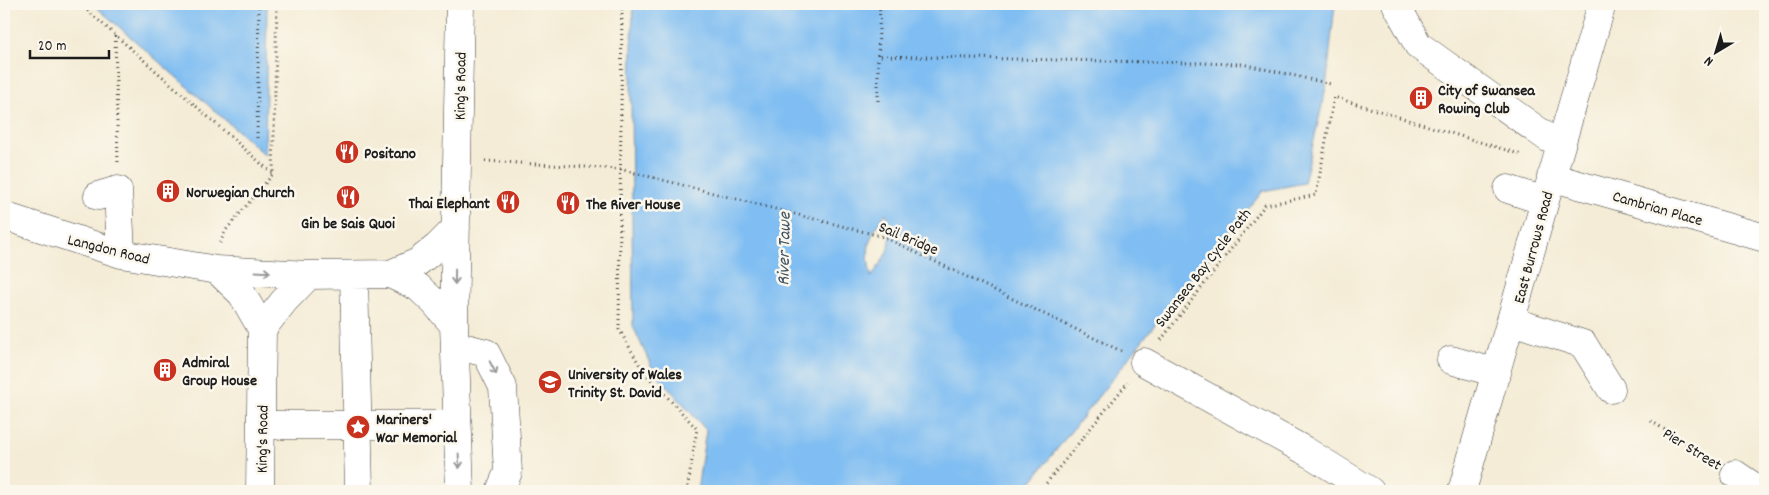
<svg xmlns="http://www.w3.org/2000/svg" width="1769" height="495" viewBox="0 0 1769 495" font-family="Dekko,sans-serif">
	<style>
		.water { fill: #7fbdf2; stroke: #4e6c87; fill-rule: evenodd }
		.lines { fill: none; stroke-linecap: round; stroke-linejoin: round }
		.minor-casing { stroke: #3c3b38; stroke-width: 29 }
		.path { stroke: #3c3b38; stroke-width: 3; stroke-dasharray: 1 4; stroke-linecap: butt }
		.minor { stroke: #fff; stroke-width: 28 }
		.oneway { stroke: #999 }
		.labels { text-anchor: middle; stroke-width: 5; stroke-linejoin: round; paint-order: stroke }
		.street-label { font-size: 16px; fill: #1c1c1c; stroke: #fbf7ec }
		.poi-label { font-size: 16px; font-weight: bold; fill: #1c1c1c; stroke: #fbf7ec; text-anchor: start }
		.water-label { font-size: 18px; font-style: italic; fill: #3f5467; stroke: #fbf7ec }
	</style>
	<rect width="100%" height="100%" fill="#fbf7ec"/>
	<filter id="ink" filterUnits="userSpaceOnUse"><feTurbulence type="fractalNoise" baseFrequency=".02" numOctaves="2"/><feDisplacementMap in="SourceGraphic" scale="10" xChannelSelector="R" yChannelSelector="G"/><feConvolveMatrix kernelMatrix="1 2 1 2 8 2 1 2 1" color-interpolation-filters="sRGB"/></filter>
	<filter id="wash" filterUnits="userSpaceOnUse"><feTurbulence type="fractalNoise" baseFrequency=".0096" numOctaves="4" result="noise"/><feDisplacementMap in="SourceGraphic" scale="20" xChannelSelector="R" yChannelSelector="G"/><feGaussianBlur stdDeviation="1.12" result="paint"/><feColorMatrix in="noise" values="0 0 0 0 0 0 0 0 0 0 0 0 0 0 0 0 0 1.4 0 .05"/><feComposite in="paint" operator="in"/></filter>
	<g filter="url(#wash)">
		<rect width="100%" height="100%" fill="#f4ecd6"/>
		<!-- water -->
		<path class="water" d="M93,4H267L265,155Z
			M633,4H1335L1326,88L1304,183L1263,191L1168,308L1024,491H697L706,430L653,370L633,326L631,95ZM886,213C897,238 887,256 871,277C865,247 868,237 886,213Z"/>
	</g>
	<g filter="url(#ink)">
		<g class="lines">
			<!-- minor casing -->
			<g class="minor-casing">
				<path id="minor" d="M460,4L454,325L460,491
					M1396,4L1418,45L1548,138L1561,144
					M1551,177L1765,238
					M1508,189L1544,201
					M98,196L118,190L121,254
					M4,216L121,254L217,270L309,275L390,274L418,262L437,247L456,228
					M217,270L242,294L262,329
					M390,274L418,287L435,303L454,325
					M354,275L359,491
					M1512,321L1583,344L1611,389
					M455,345L486,353L503,387L508,472L500,491
					M1451,360L1497,373
					M1144,362L1304,450L1370,491
					M261,425H457
					M1735,474L1760,491
					M260,491L262,329L284,301L309,275
					M1462,491C1509,329 1554,166 1602,4"/>
			</g>
			<!-- path -->
			<path class="path" d="M80,4L273,174
				M622,4L619,329L643,371L697,429L687,491
				M880,4L878,56L1242,64L1331,84
				M115,36L118,164
				M878,101V56
				M257,138L259,4
				M485,161L620,169L884,237L1121,351
				M220,243L226,230L273,174L277,4
				M1161,340L1265,205L1316,195L1334,97L1522,155
				M1651,421L1713,460
				M1040,491L1128,382"/>
			<!-- minor -->
			<use href="#minor" class="minor"/>
		</g>
		<!-- one-way arrows -->
		<defs><path id="oneway-shaft" d="M-6 0H5M1.5-3L5.5 0L1.5 3" fill="none" stroke-width="1.6" stroke-linecap="round" stroke-linejoin="round" transform="scale(1.25)"/></defs>
		<g class="oneway">
			<use href="#oneway-shaft" transform="translate(263 272) rotate(3)"/>
			<use href="#oneway-shaft" transform="translate(455 277) rotate(91)"/>
			<use href="#oneway-shaft" transform="translate(493 368) rotate(63)"/>
			<use href="#oneway-shaft" transform="translate(459 461) rotate(87)"/>
		</g>
	</g>
	<!-- icons -->
	<defs>
		<g id="building-disc" transform="scale(1.25)"><circle r="9.5" fill="#c8321e" stroke="#fbf7ec"/><path d="M-4-6H4V6H1V3H-1V6H-4ZM-2.5-4.3h1.7v1.8h-1.7ZM.8-4.3h1.7v1.8H.8ZM-2.5-1h1.7V.8h-1.7ZM.8-1h1.7V.8H.8Z" fill="#fff"/></g>
		<g id="restaurant-disc" transform="scale(1.25)"><circle r="9.5" fill="#c8321e" stroke="#fbf7ec"/><path d="M-5-6h1v4h1v-4h1v4h1v-4h1v5L-1.5 .5V6h-2V.5L-5-1ZM5-6V6H3V1.5H1.5Q1.5-4 5-6Z" fill="#fff"/></g>
		<g id="university-disc" transform="scale(1.25)"><circle r="9.5" fill="#c8321e" stroke="#fbf7ec"/><path d="M0-5L7-2L0 1L-7-2ZM-4 1L0 2.5L4 1V4Q0 6-4 4Z" fill="#fff"/></g>
		<g id="sight-disc" transform="scale(1.25)"><circle r="9.5" fill="#c8321e" stroke="#fbf7ec"/><path d="M0-6L1.8-2.2L6-1.7L2.9 1.2L3.7 5.4L0 3.3L-3.7 5.4L-2.9 1.2L-6-1.7L-1.8-2.2Z" fill="#fff"/></g>
	</defs>
	<g fill-rule="evenodd">
		<use href="#building-disc" x="1421" y="98"/>
		<use href="#restaurant-disc" x="347" y="152"/>
		<use href="#building-disc" x="168" y="191"/>
		<use href="#restaurant-disc" x="348" y="197"/>
		<use href="#restaurant-disc" x="508" y="202"/>
		<use href="#restaurant-disc" x="568" y="203"/>
		<use href="#building-disc" x="165" y="370"/>
		<use href="#university-disc" x="550" y="382"/>
		<use href="#sight-disc" x="358" y="427"/>
	</g>
	<g class="labels">
		<!-- street labels -->
		<g class="street-label">
			<text transform="translate(459 86) rotate(-89)" y="6">King's Road</text>
			<text transform="translate(1658 207) rotate(16)" y="6">Cambrian Place</text>
			<text transform="translate(909 237) rotate(23)" y="6">Sail Bridge</text>
			<text transform="translate(1532 247) rotate(-75)" y="6">East Burrows Road</text>
			<text transform="translate(109 248) rotate(14)" y="6">Langdon Road</text>
			<text transform="translate(1202 267) rotate(-52)" y="6">Swansea Bay Cycle Path</text>
			<text transform="translate(261 439) rotate(-89)" y="6">King's Road</text>
			<text transform="translate(1693 448) rotate(32)" y="6">Pier Street</text>
		</g>
		<!-- poi labels -->
		<g class="poi-label">
			<text x="1438" y="95">City of Swansea<tspan x="1438" dy="18">Rowing Club</tspan></text>
			<text x="364" y="158">Positano</text>
			<text x="186" y="197">Norwegian Church</text>
			<text x="490" y="208" text-anchor="end">Thai Elephant</text>
			<text x="586" y="209">The River House</text>
			<text x="348" y="228" text-anchor="middle">Gin be Sais Quoi</text>
			<text x="182" y="367">Admiral<tspan x="182" dy="18">Group House</tspan></text>
			<text x="568" y="379">University of Wales<tspan x="568" dy="18">Trinity St. David</tspan></text>
			<text x="376" y="424">Mariners'<tspan x="376" dy="18">War Memorial</tspan></text>
		</g>
		<!-- water labels -->
		<g class="water-label">
			<text transform="translate(783 249) rotate(-89)" y="6">River Tawe</text>
		</g>
	</g>
	<!-- margin -->
	<rect width="1769" height="495" fill="none" stroke="#fbf7ec" stroke-width="20"/>
	<!-- north arrow -->
	<g transform="translate(1716 52) rotate(218)" stroke="#fbf7ec" stroke-width="4" paint-order="stroke">
	<path d="M0-4L9 19L0 12L-9 19Z" fill="#1c1c1c"/>
	<text y="-8" font-size="14" font-weight="bold" text-anchor="middle" fill="#1c1c1c">N</text>
	</g>
	<!-- scale -->
	<path d="M30 50v8h79v-8" fill="none" stroke="#1c1c1c" stroke-width="2.5"/>
	<text x="38" y="50" font-size="15" fill="#1c1c1c" stroke="#fbf7ec" stroke-width="4" paint-order="stroke">20 m</text>
</svg>
